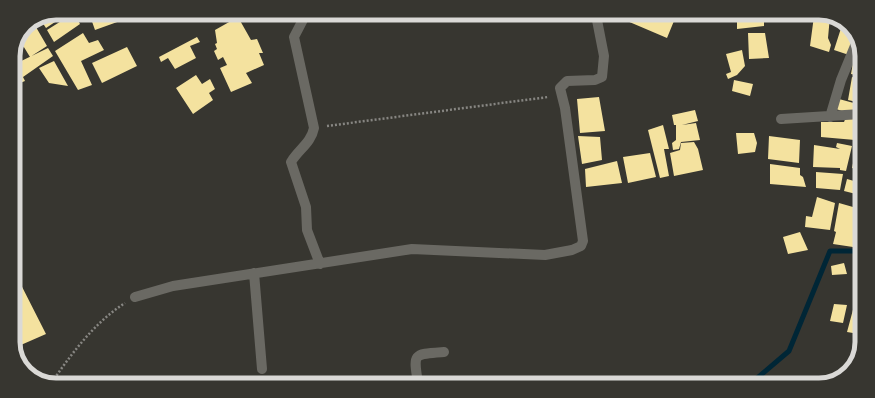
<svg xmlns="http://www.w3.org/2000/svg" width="875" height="398" viewBox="0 0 875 398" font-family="'Roboto Condensed',sans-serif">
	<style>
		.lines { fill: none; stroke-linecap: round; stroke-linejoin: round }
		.stream { stroke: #002636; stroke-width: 5 }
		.building { fill: #f4e29f }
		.path { stroke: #878682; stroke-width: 2.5; stroke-dasharray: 2 2; stroke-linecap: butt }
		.minor { stroke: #6a6963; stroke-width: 10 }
		.rim { fill: none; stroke: #dad9d6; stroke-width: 5 }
	</style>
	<rect width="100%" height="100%" fill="#373630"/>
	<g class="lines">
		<!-- stream -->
		<path class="stream" d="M749,385L789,351L830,251H857L860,253"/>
	</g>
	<!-- building -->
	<path class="building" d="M57,13L61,18L46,28L40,19Z
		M74,13L80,24L54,42L47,30Z
		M89,13H118L120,21L95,30Z
		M190,14H211V15L193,21Z
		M271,14H286L281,22L269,18Z
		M613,15L676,16L667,38Z
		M737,16H764V26L737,29Z
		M814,16H830L828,38L831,45L829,52L810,46Z
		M238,17L251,40L257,39L263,53H259L264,65L246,73L252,83L231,92L220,68L227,65L223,57L218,60L214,51L217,49L215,44L217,43L215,30Z
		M33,22L47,46L30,57L19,39L26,25Z
		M843,22L853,30L856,37L849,55L834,50Z
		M83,33L89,43L98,40L104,50L81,61L92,85L78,90L55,51Z
		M748,33H765L769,58L749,59Z
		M197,37L200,42L190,46L196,58L175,69L168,58L161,62L159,57Z
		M127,47L137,66L102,83L92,63Z
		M48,48L53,56L23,77L25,81L15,85L13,83V65Z
		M742,50L745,66L737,75L728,79L726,74L731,72L726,54Z
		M54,61L68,86L49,83L39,68Z
		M853,63L862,66V76L851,74Z
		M196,75L202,84L210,79L215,89L209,93L213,100L193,114L176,88Z
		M852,77L862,80L861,103L848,100Z
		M734,80L753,84L750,96L732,91Z
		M13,95L18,100L13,108Z
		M599,97L605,131L580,133L577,99Z
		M839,99L861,105L859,112L848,113L836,109Z
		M695,110L698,121L682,125L696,123L700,140L681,142L679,149L673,150L672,143L676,140V125H674L672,115Z
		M846,117H860L855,140L821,137V122H844Z
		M663,125L669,149H664L669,176L660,178L648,130Z
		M736,133H754L757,143L755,152L738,154Z
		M578,136L600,137L602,160L582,164Z
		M769,136L800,140L799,163L768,159Z
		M694,142L698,149L703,170L674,176L670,153L680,150L681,143Z
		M837,143L852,146L846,171L840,170V168L813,167L814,145L840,149L836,147Z
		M857,144L861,145V170L852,168Z
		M650,153L656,177L628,183L623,157Z
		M617,161L622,183L586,187L585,169Z
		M770,164L800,168V175L803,177L806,187L770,184Z
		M816,172L843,174L840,190L816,188Z
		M847,179L861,183L860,195L844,191Z
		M817,197L835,203L830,230L805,227L806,216L812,217Z
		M839,203L860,209L853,247L833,244L836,232L834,231Z
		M800,232L808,250L788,254L783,237Z
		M844,263L847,274L832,275L831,266Z
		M13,269L46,334L14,348L13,345Z
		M853,275H860L859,298H853Z
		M834,304L847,305L843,323L830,321Z
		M854,306L859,307V334L847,332Z"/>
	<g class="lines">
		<!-- path -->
		<path class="path" d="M327,126L548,97
			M52,382C72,353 95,322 125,303"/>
		<!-- minor -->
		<path class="minor" d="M306,14L294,37L314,128C311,143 299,149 291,162L306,207L307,230L320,264
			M830,117L841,80L857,41
			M781,119L861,114
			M254,273L262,369
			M135,297L173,286L412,249L545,255L572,250L581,246L583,241L565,108L560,88L567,81L595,80L602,77L604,56L596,15
			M418,383C413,353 413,354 444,352"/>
	</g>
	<!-- crop -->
	<path d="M0 0H875V398H0ZM56 20H819A36 36 0 0 1 855 56V342A36 36 0 0 1 819 378H56A36 36 0 0 1 20 342V56A36 36 0 0 1 56 20Z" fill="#373630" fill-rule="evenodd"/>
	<path class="rim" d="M56 20H819A36 36 0 0 1 855 56V342A36 36 0 0 1 819 378H56A36 36 0 0 1 20 342V56A36 36 0 0 1 56 20Z"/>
</svg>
